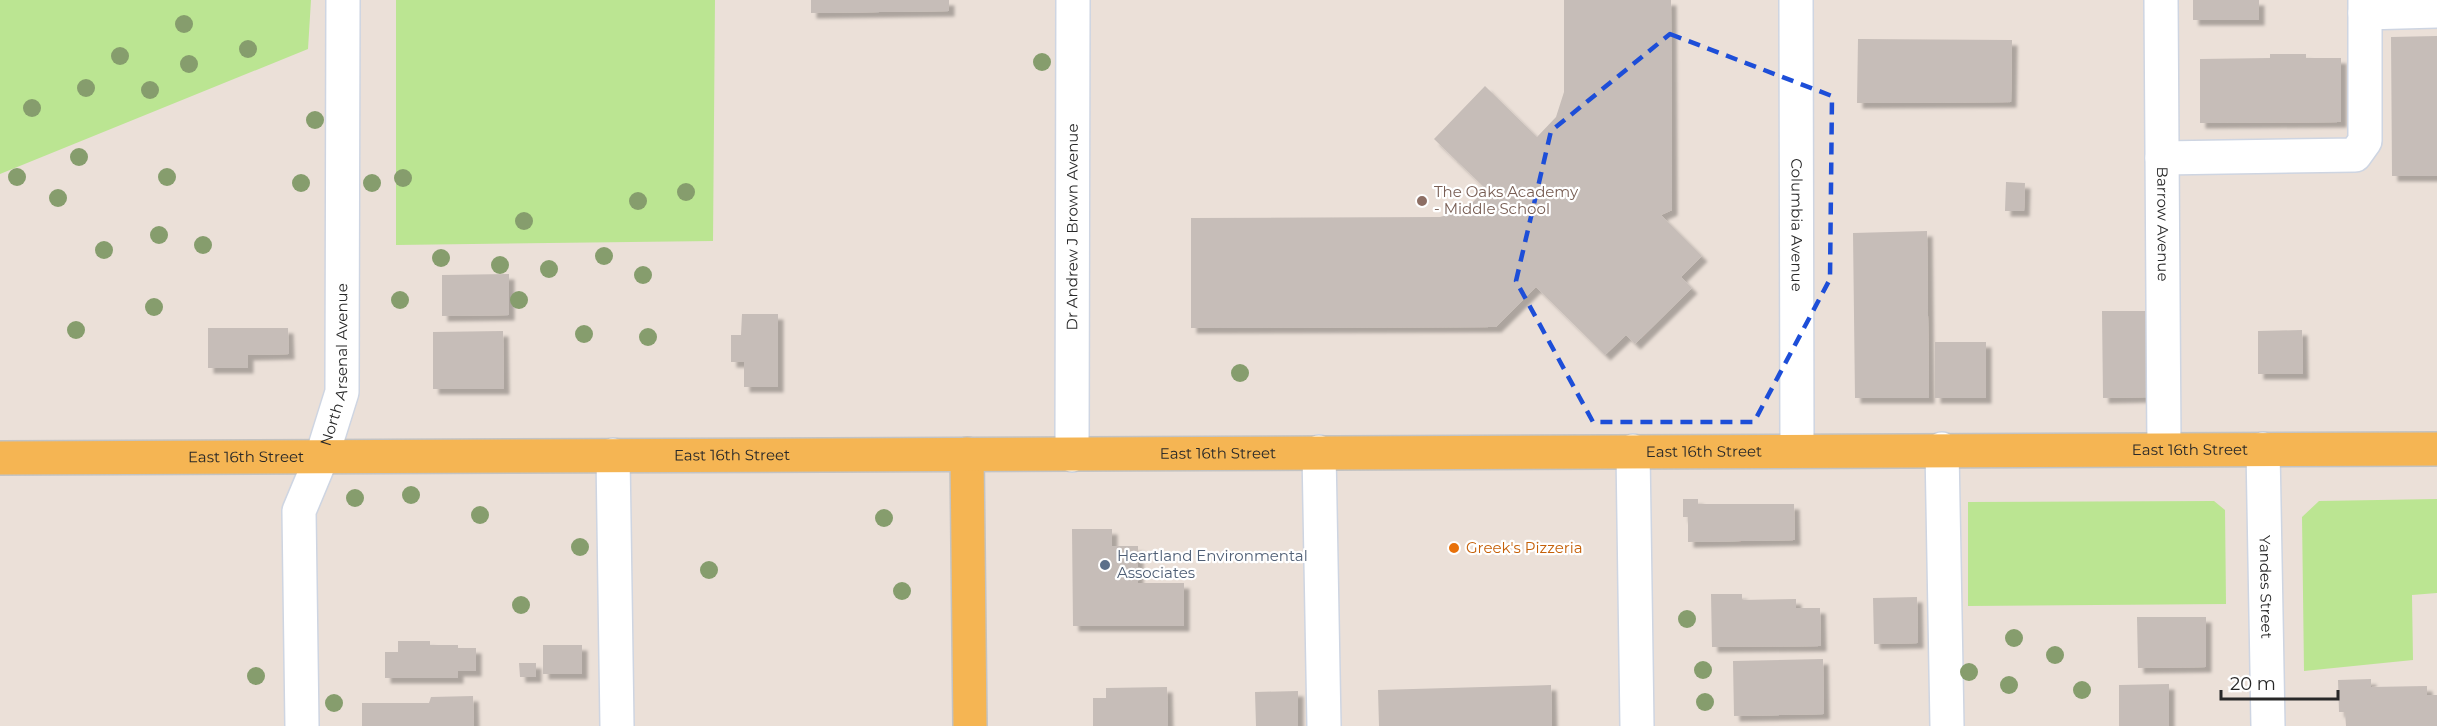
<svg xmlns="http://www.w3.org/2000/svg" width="2437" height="726" viewBox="0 0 2437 726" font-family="Montserrat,sans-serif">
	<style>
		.green { fill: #bbe592 }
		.building { fill: #c6bdb8; filter: url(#shadow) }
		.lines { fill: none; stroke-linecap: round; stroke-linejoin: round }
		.minor-casing { stroke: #ced5e2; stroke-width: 36 }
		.major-casing { stroke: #c3c3c3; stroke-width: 36 }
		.minor { stroke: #fff; stroke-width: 33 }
		.major { stroke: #f5b553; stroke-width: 33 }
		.tree { fill: #869d6d }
		.marked { fill: none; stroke: #1d4ed8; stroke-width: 4.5; stroke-dasharray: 12 8; stroke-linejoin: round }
		.education-dot { fill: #8d6e63; stroke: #fff; stroke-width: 2 }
		.food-dot { fill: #e8710a; stroke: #fff; stroke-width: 2 }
		.service-dot { fill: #5c6f8a; stroke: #fff; stroke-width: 2 }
		.labels { text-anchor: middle; stroke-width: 4.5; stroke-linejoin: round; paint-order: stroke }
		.education-label { font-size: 15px; fill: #785e54; stroke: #fff; text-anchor: start }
		.street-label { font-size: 15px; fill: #282828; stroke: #fff }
		.food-label { font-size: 15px; fill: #c56008; stroke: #fff; text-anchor: start }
		.service-label { font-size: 15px; fill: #4e5e75; stroke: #fff; text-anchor: start }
	</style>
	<defs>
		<filter id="shadow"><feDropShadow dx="5.5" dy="5.5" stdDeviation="1.5" flood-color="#0004"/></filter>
	</defs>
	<rect width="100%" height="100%" fill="#ebe0d8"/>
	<!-- green -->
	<path class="green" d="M0,0H311L308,49L0,174Z
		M396,0H715L713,241L396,245Z
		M2437,499V593L2412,595L2413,660L2304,671L2302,517L2319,501Z
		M2214,501L2225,510L2226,604L1968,606V502Z"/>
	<!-- building -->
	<path class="building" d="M811,0H949V11L811,13Z
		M1564,0H1671L1672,210L1661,215L1702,256L1681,277L1692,288L1635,344L1626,335L1605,355L1536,287L1496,327L1191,328V218L1440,217L1465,210L1486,189L1434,139L1485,86L1537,137L1556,117L1564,92Z
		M2193,0H2259V20H2193Z
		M2437,36V176H2392L2391,37Z
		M1858,39L2012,40L2011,102L1857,103Z
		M2270,54H2306V58H2341V122L2200,123V59L2270,58Z
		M2006,182L2025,183L2024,211H2005Z
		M1927,231L1929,398H1855L1853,233Z
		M509,274V315L442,316V275Z
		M2102,311H2149L2150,397L2103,398Z
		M742,314H778V387H744V362H731V335H741Z
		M208,328H288L289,354L248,355V368H208Z
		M2302,330L2303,374H2258V331Z
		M503,331L504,389H433V332Z
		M1935,342H1986V398H1935Z
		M1683,499H1698V504H1794L1795,540L1688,542V517H1683Z
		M1072,529H1112V546H1138V583H1184V626H1073Z
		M1711,594H1742V600L1796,599V608H1820L1821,646L1712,647Z
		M1917,597L1918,643L1874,644L1873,598Z
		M2137,617H2206V667L2138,668Z
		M398,641H430V645H458V648H476V671H458V678H385V652H398Z
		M543,645H582V674H543Z
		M1823,659L1824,714L1734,716L1733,661Z
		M519,663H536V677H520Z
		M2371,679V687L2427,686V695H2437V726H2346L2345,712H2339L2338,680Z
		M2169,684V726H2119V685Z
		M1551,685L1552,726H1379L1378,690Z
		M1167,687L1168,726H1093V698H1106V688Z
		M1298,691V726H1256L1255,692Z
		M473,696L474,726H362V703H429L431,697Z"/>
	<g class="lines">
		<!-- minor casing -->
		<g class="minor-casing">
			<g id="minor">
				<path id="s1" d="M1796,0L1797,450"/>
				<path id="s2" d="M2161,0L2164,448"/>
				<path d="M2365,13L2437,11"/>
				<path d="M2162,158L2355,155L2365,141V0"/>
				<path d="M1942,449L1947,726"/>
				<path id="s3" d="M2263,449L2268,726"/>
				<path d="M1633,451L1637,726"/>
				<path d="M1319,452L1324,726"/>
				<path d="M613,455L617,726"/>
				<path id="s4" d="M1072,455L1073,0"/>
				<path id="s5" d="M302,726L299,511L322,456L342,392L343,0"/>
			</g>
		</g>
		<!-- major casing -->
		<g class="major-casing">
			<g id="major">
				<path d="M967,454L970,726"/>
				<path id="s6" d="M0,458L2437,449"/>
			</g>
		</g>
		<!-- minor -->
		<use href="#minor" class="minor"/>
		<!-- major -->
		<use href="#major" class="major"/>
	</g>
	<!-- trees -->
	<g class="tree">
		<circle cx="184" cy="24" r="9"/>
		<circle cx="248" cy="49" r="9"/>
		<circle cx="120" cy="56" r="9"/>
		<circle cx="1042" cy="62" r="9"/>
		<circle cx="189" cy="64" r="9"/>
		<circle cx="86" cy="88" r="9"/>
		<circle cx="150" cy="90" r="9"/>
		<circle cx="32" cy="108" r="9"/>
		<circle cx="315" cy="120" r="9"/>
		<circle cx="79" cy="157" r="9"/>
		<circle cx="17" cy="177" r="9"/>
		<circle cx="167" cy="177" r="9"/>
		<circle cx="403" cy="178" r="9"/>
		<circle cx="301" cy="183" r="9"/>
		<circle cx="372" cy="183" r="9"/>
		<circle cx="686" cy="192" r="9"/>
		<circle cx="58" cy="198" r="9"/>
		<circle cx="638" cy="201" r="9"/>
		<circle cx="524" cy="221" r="9"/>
		<circle cx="159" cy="235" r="9"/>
		<circle cx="203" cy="245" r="9"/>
		<circle cx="104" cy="250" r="9"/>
		<circle cx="604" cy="256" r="9"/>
		<circle cx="441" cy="258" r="9"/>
		<circle cx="500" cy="265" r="9"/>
		<circle cx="549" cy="269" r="9"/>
		<circle cx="643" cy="275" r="9"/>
		<circle cx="400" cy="300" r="9"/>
		<circle cx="519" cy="300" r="9"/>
		<circle cx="154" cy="307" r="9"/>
		<circle cx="76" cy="330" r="9"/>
		<circle cx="584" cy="334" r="9"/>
		<circle cx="648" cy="337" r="9"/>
		<circle cx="1240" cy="373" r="9"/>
		<circle cx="411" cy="495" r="9"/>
		<circle cx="355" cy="498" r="9"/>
		<circle cx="480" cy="515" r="9"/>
		<circle cx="884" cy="518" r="9"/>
		<circle cx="580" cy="547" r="9"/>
		<circle cx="709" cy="570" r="9"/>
		<circle cx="902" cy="591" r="9"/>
		<circle cx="521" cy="605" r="9"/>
		<circle cx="1687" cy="619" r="9"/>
		<circle cx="2014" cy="638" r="9"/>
		<circle cx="2055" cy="655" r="9"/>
		<circle cx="1703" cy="670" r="9"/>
		<circle cx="1969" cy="672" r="9"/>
		<circle cx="256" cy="676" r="9"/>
		<circle cx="2009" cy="685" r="9"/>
		<circle cx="2082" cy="690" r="9"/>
		<circle cx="1705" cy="702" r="9"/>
		<circle cx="334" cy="703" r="9"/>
	</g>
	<!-- marked area -->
	<path class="marked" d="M1670,34L1832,96L1830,279L1754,422H1593L1516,281L1551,131Z"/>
	<!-- markers -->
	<circle class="education-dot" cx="1422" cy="201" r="6"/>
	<circle class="food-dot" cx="1454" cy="548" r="6"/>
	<circle class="service-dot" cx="1105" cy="565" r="6"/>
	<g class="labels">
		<!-- education labels -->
		<g class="education-label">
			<text x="1434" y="197">The Oaks Academy<tspan x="1434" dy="17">- Middle School</tspan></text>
		</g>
		<!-- street labels -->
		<g class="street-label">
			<text dy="5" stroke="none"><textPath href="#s2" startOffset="224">Barrow Avenue</textPath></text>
			<text dy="5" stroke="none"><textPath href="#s1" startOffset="225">Columbia Avenue</textPath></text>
			<text dy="5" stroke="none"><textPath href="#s4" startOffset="228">Dr Andrew J Brown Avenue</textPath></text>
			<text dy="5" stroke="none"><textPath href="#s5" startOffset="368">North Arsenal Avenue</textPath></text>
			<text dy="5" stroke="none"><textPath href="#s6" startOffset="2190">East 16th Street</textPath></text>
			<text dy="5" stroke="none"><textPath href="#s6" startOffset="1704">East 16th Street</textPath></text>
			<text dy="5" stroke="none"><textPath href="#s6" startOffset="1218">East 16th Street</textPath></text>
			<text dy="5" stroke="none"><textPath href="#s6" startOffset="732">East 16th Street</textPath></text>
			<text dy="5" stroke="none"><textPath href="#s6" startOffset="246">East 16th Street</textPath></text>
			<text dy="5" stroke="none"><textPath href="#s3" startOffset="138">Yandes Street</textPath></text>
		</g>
		<!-- food labels -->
		<g class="food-label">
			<text x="1466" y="553">Greek's Pizzeria</text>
		</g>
		<!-- service labels -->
		<g class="service-label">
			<text x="1117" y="561">Heartland Environmental<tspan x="1117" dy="17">Associates</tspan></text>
		</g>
	</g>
	<!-- scale -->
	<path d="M2221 690v9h117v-9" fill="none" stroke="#282828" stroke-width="3"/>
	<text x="2230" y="690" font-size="18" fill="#282828" stroke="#ffffff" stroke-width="4.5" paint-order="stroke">20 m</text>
</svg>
